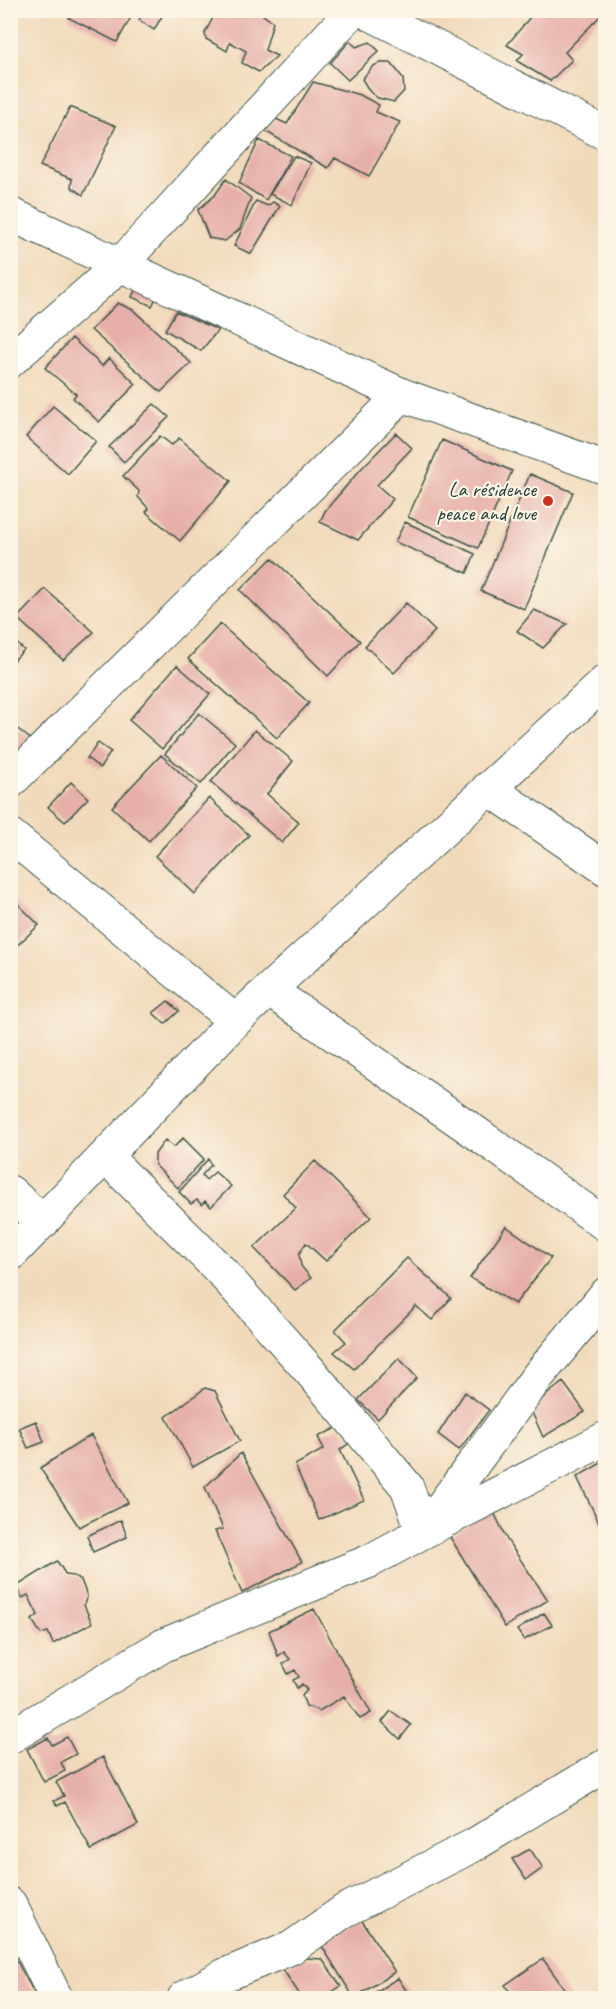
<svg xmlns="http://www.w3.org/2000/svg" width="616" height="2009" viewBox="0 0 616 2009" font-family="Caveat,sans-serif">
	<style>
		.building { fill: #e6afa9 }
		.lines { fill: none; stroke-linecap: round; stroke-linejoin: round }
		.minor-casing { stroke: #3e5548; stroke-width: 35 }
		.minor { stroke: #fff; stroke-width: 33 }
		.poi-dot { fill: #c8321e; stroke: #fcf5e5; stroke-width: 2 }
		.labels { text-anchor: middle; stroke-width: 4.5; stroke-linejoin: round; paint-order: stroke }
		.poi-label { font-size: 21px; fill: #1f3d34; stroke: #fcf5e5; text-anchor: end }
	</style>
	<rect width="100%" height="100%" fill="#fcf5e5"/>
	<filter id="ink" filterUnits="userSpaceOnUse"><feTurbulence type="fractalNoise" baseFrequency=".0167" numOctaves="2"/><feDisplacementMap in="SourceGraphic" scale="12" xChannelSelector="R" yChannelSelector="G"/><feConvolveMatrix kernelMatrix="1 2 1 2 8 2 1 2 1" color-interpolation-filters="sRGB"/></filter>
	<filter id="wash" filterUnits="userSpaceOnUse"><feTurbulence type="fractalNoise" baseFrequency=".008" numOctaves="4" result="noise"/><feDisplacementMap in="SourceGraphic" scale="24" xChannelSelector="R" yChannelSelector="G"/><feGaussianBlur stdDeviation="1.35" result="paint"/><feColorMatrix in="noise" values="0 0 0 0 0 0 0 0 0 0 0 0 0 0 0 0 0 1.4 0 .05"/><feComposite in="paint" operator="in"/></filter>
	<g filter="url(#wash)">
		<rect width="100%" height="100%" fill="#f1dabb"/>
		<g id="blocks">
			<!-- building -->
			<path class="building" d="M73,10H135L117,42L69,18Z
				M144,10L165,11L154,30L139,20Z
				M217,10H265L263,15L273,22L265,50L277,56L259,72L242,63L246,51L230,42L227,51L206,39L205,33Z
				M536,10H606L565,52L572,60L550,81L517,61L523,54L507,45Z
				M350,41L356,47L370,42L379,51L348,80L330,63Z
				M380,63H391L403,78L404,91L394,102L378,98L370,92L362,79L373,66Z
				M313,82L360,95L379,105L376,112L400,122L369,176L335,158L328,168L265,131L276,119L287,124Z
				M70,107L116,126L83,195L71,187L72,179L40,166Z
				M259,140L291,156L266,200L239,183Z
				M294,156L311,163L292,205L270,194Z
				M226,179L251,198L240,229L225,241L209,238L198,210L215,195Z
				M256,201L268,206L273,202L280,206L251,254L234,246Z
				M138,284L158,294L152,306L132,297Z
				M118,303L133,310L191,363L161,392L91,330Z
				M176,311L218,330L201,351L165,330Z
				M72,338L102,366L109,358L136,384L99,422L73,398L76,394L45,368Z
				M154,404L169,417L124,462L109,447Z
				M53,406L96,441L68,474L26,437Z
				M396,433L412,448L377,485L393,499L358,540L320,522L325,511L360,470Z
				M160,436L172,445L179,438L231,481L180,541L146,512L149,509L138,497L139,491L123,476Z
				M442,440L512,471L478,548L408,517Z
				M530,474L573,492L524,609L481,591Z
				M405,522L475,554L467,573L395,542Z
				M272,558L360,641L328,676L240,590Z
				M45,589L94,632L63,660L17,618Z
				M406,603L435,631L394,673L365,646Z
				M534,610L567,624L543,648L517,631Z
				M220,624L309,703L277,738L188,659Z
				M10,637L24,650L10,664Z
				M177,665L210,694L162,749L129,720Z
				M199,713L235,743L201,784L165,754Z
				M10,723L33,741L10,766Z
				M255,730L293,761L267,794L299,822L282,843L211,782Z
				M98,743L111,752L100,768L87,758Z
				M161,755L197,788L149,841L112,807Z
				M71,782L88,798L65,822L48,807Z
				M209,798L249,835L195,894L155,856Z
				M10,896L39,925L10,952Z
				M168,1001L179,1011L165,1024L153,1013Z
				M183,1138L204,1159L178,1188L155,1165V1154L165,1140L174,1147Z
				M208,1159L211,1165L202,1175L206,1180L215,1172L231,1186L211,1207L205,1201L202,1205L197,1200L191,1204L179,1192Z
				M315,1161L371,1217L326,1261L306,1243L299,1254L301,1266L311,1278L295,1290L254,1248L296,1208L283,1194Z
				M506,1226L551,1258L515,1304L470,1278Z
				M407,1258L451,1298L432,1320L416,1306L354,1369L334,1352L346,1342L335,1330Z
				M399,1358L417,1378L378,1419L358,1400Z
				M563,1382L585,1412L543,1437L530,1408Z
				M205,1388L215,1391L240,1441L193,1467L166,1417Z
				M465,1392L489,1410L459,1450L438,1434Z
				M36,1421L44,1442L28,1448L19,1428Z
				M340,1426L352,1441L340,1450L364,1500L319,1520L295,1465L324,1449L318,1437Z
				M91,1435L128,1503L79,1527L40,1468Z
				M241,1453L302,1562L242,1593L215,1531L223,1529L205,1487Z
				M606,1460V1537L577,1477Z
				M493,1510L507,1540L548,1600L505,1627L450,1537Z
				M121,1520L127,1537L93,1552L87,1536Z
				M57,1561L66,1575L74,1576L81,1580L87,1596L84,1605L92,1623L53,1644L48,1632L41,1634L32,1620L38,1615L28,1595L22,1598L17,1586Z
				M314,1609L371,1713L360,1719L344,1696L319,1711L306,1706L302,1696L307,1690L302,1684L297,1688L293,1680L299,1677L295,1670L288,1674L283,1664L290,1659L284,1652L278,1656L269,1631Z
				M544,1613L552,1625L524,1640L517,1630Z
				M391,1711L411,1725L400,1739L382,1722Z
				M67,1737L76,1754L61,1762L65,1771L44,1782L27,1749L48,1738L52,1745Z
				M103,1757L138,1825L91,1850L65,1802L57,1806L54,1801L64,1796L56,1782Z
				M530,1849L543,1868L526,1880L512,1859Z
				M361,1919L395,1972L354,1998L320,1943Z
				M10,1949L37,1998H10Z
				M306,1958L322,1959L341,1986L329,1994L333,1998H302L282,1968Z
				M543,1959L571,1998H514L505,1985Z
				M398,1978L411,1998H366Z"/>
		</g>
	</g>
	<g filter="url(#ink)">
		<use href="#blocks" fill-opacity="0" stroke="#3e5548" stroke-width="1.5"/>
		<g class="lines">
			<!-- minor casing -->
			<g class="minor-casing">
				<path id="minor" d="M363,10L606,134
					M10,214L402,395L606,468
					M10,361L120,265L353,10
					M10,782L402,395
					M488,788L606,869
					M10,835L235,1021
					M269,990L465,1125L606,1225
					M105,1156L219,1269L310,1371L407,1487L423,1532L606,1438
					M10,1192L43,1222
					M10,1255L235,1021L606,681
					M10,1737L164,1645L370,1561L423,1532L538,1376L606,1294
					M10,1904L56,1998
					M184,1998L225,1975L291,1948L344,1911L474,1845L606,1765"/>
			</g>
			<!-- minor -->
			<use href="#minor" class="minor"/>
		</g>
	</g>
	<!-- markers -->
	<circle class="poi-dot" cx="548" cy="501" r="6"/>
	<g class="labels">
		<!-- poi labels -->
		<g class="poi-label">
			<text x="536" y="496">La résidence<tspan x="536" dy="24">peace and love</tspan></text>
		</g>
	</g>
	<!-- margin -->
	<rect width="616" height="2009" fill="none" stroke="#fcf5e5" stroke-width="36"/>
</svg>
